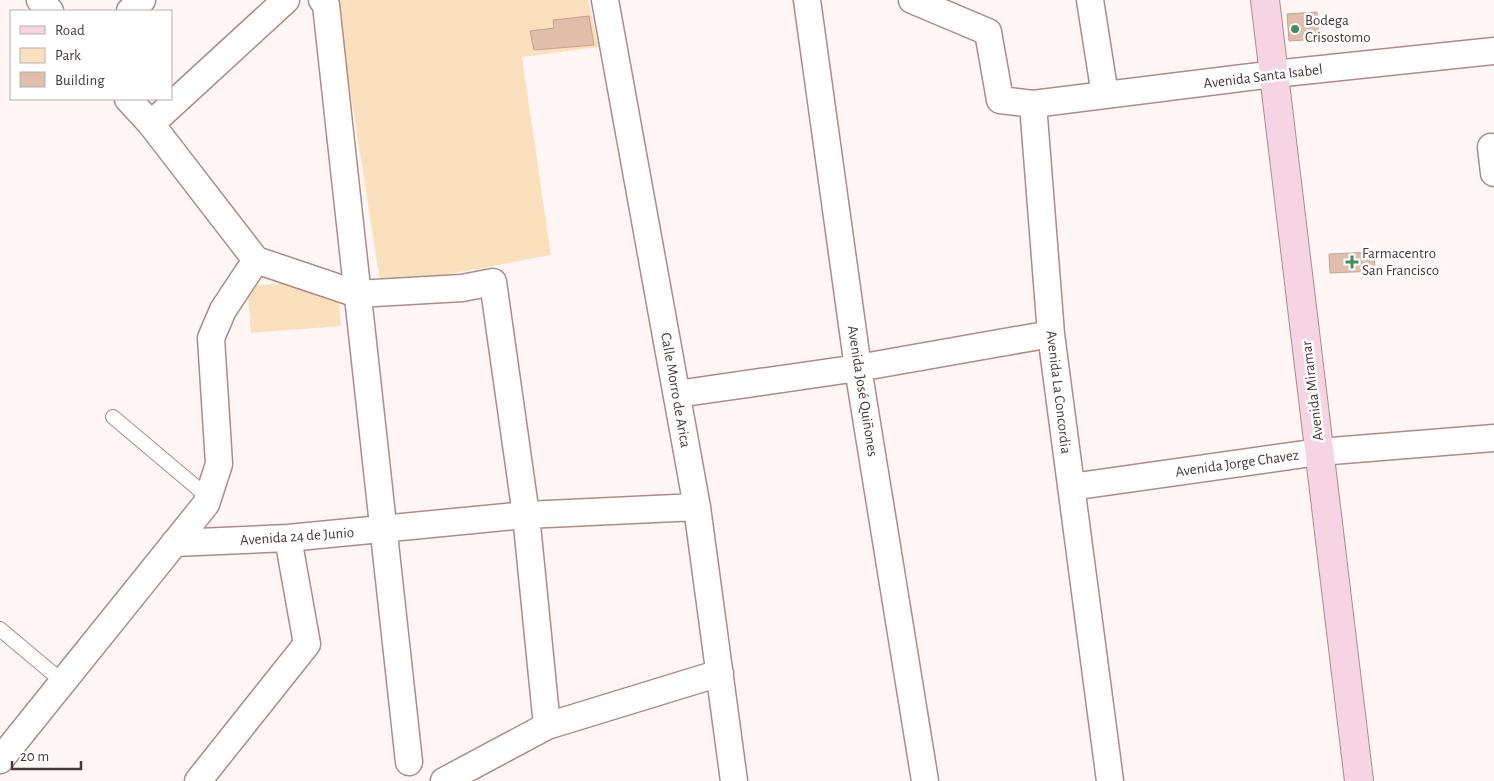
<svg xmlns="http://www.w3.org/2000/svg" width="1494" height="781" viewBox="0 0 1494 781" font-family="'Alegreya Sans',sans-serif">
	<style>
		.green { fill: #fbe0be }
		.building { fill: #e1bdac; stroke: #c6a392 }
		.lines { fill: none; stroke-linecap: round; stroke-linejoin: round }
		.lane-casing { stroke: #b18989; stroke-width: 16 }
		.street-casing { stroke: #b18989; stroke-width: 29 }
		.secondary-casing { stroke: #b18989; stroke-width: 30 }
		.lane { stroke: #fff; stroke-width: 14 }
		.street { stroke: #fff; stroke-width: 26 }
		.secondary { stroke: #f6d4e4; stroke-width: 28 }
		.poi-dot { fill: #3e9061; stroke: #fff; stroke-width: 2 }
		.labels { text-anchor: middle; stroke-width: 5; stroke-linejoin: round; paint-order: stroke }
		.poi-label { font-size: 15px; fill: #483837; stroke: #fff; text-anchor: start }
		.street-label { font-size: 15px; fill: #483837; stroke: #fff }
	</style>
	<rect width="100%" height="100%" fill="#fff6f5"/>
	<!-- green -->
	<path class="green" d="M336,0H588L599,47L522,57L551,255L381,287Z
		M337,279L341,326L251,333L247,286Z"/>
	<!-- building -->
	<path class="building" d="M1317,12L1319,39L1289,41L1287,14Z
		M589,16L594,45L534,50L530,31L554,28L553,20Z
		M1374,252L1375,271L1330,273L1329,254Z"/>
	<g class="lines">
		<!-- lane casing -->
		<g class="lane-casing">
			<path id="lane" d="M113,417L208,497
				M0,629L63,682"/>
		</g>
		<!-- street casing -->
		<g class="street-casing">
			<path id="street" d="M40,0L50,11
				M322,0L326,5L409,762
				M605,0L697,507L734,781
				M807,0L858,368L925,781
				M912,0L988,32L1000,100L1033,104L1274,74L1494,51
				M1090,0L1105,95
				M130,11L142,0
				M128,99L151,124L256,260L357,294L462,288L493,282L526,515L547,726
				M1033,104L1051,334L1110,781
				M151,124L286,0
				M1491,147L1494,173
				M677,394L858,368L1051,334
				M1071,487L1319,452L1494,438
				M174,543L288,538L526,515L697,507
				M0,760L206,504L219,464L211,338L223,310L256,260
				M198,781L307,644L288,538
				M444,781L547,726L720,673"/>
		</g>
		<!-- secondary casing -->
		<g class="secondary-casing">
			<path id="secondary" d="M1265,0L1359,781"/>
		</g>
		<!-- lane -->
		<use href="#lane" class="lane"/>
		<!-- street -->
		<use href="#street" class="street"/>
		<!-- secondary -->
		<use href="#secondary" class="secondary"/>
	</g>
	<!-- markers -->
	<g class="poi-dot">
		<circle cx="1295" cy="29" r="5"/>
		<path d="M1349.5 254.5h5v5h5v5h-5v5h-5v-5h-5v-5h5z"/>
	</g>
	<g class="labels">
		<!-- poi labels -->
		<g class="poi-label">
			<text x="1305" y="25">Bodega<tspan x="1305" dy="17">Crisostomo</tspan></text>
			<text x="1362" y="258">Farmacentro<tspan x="1362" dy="17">San Francisco</tspan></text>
		</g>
		<!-- street labels -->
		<g class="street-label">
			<text transform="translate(1263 76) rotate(-7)" y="5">Avenida Santa Isabel</text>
			<text transform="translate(676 390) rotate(80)" y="5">Calle Morro de Arica</text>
			<text transform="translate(863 391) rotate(81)" y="5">Avenida José Quiñones</text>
			<text transform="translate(1312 391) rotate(-97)" y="5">Avenida Miramar</text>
			<text transform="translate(1059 392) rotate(83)" y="5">Avenida La Concordia</text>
			<text transform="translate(1237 463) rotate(-8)" y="5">Avenida Jorge Chavez</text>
			<text transform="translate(297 536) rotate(-4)" y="5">Avenida 24 de Junio</text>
		</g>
	</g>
	<!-- legend -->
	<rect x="10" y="10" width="162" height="90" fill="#ffffff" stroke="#b6afaf"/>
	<rect x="20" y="26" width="25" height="8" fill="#f6d4e4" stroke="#b6afaf"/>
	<text x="55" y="35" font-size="15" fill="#483837">Road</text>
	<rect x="20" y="48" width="25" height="15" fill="#fbe0be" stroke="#b6afaf"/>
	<text x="55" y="60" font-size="15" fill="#483837">Park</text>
	<rect x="20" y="72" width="25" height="15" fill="#e1bdac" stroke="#b6afaf"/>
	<text x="55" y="85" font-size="15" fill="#483837">Building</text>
	<!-- scale -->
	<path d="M12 761v8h69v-8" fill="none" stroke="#483837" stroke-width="2.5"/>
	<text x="20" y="761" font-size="15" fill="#483837" stroke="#ffffff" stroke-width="4" paint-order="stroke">20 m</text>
</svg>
